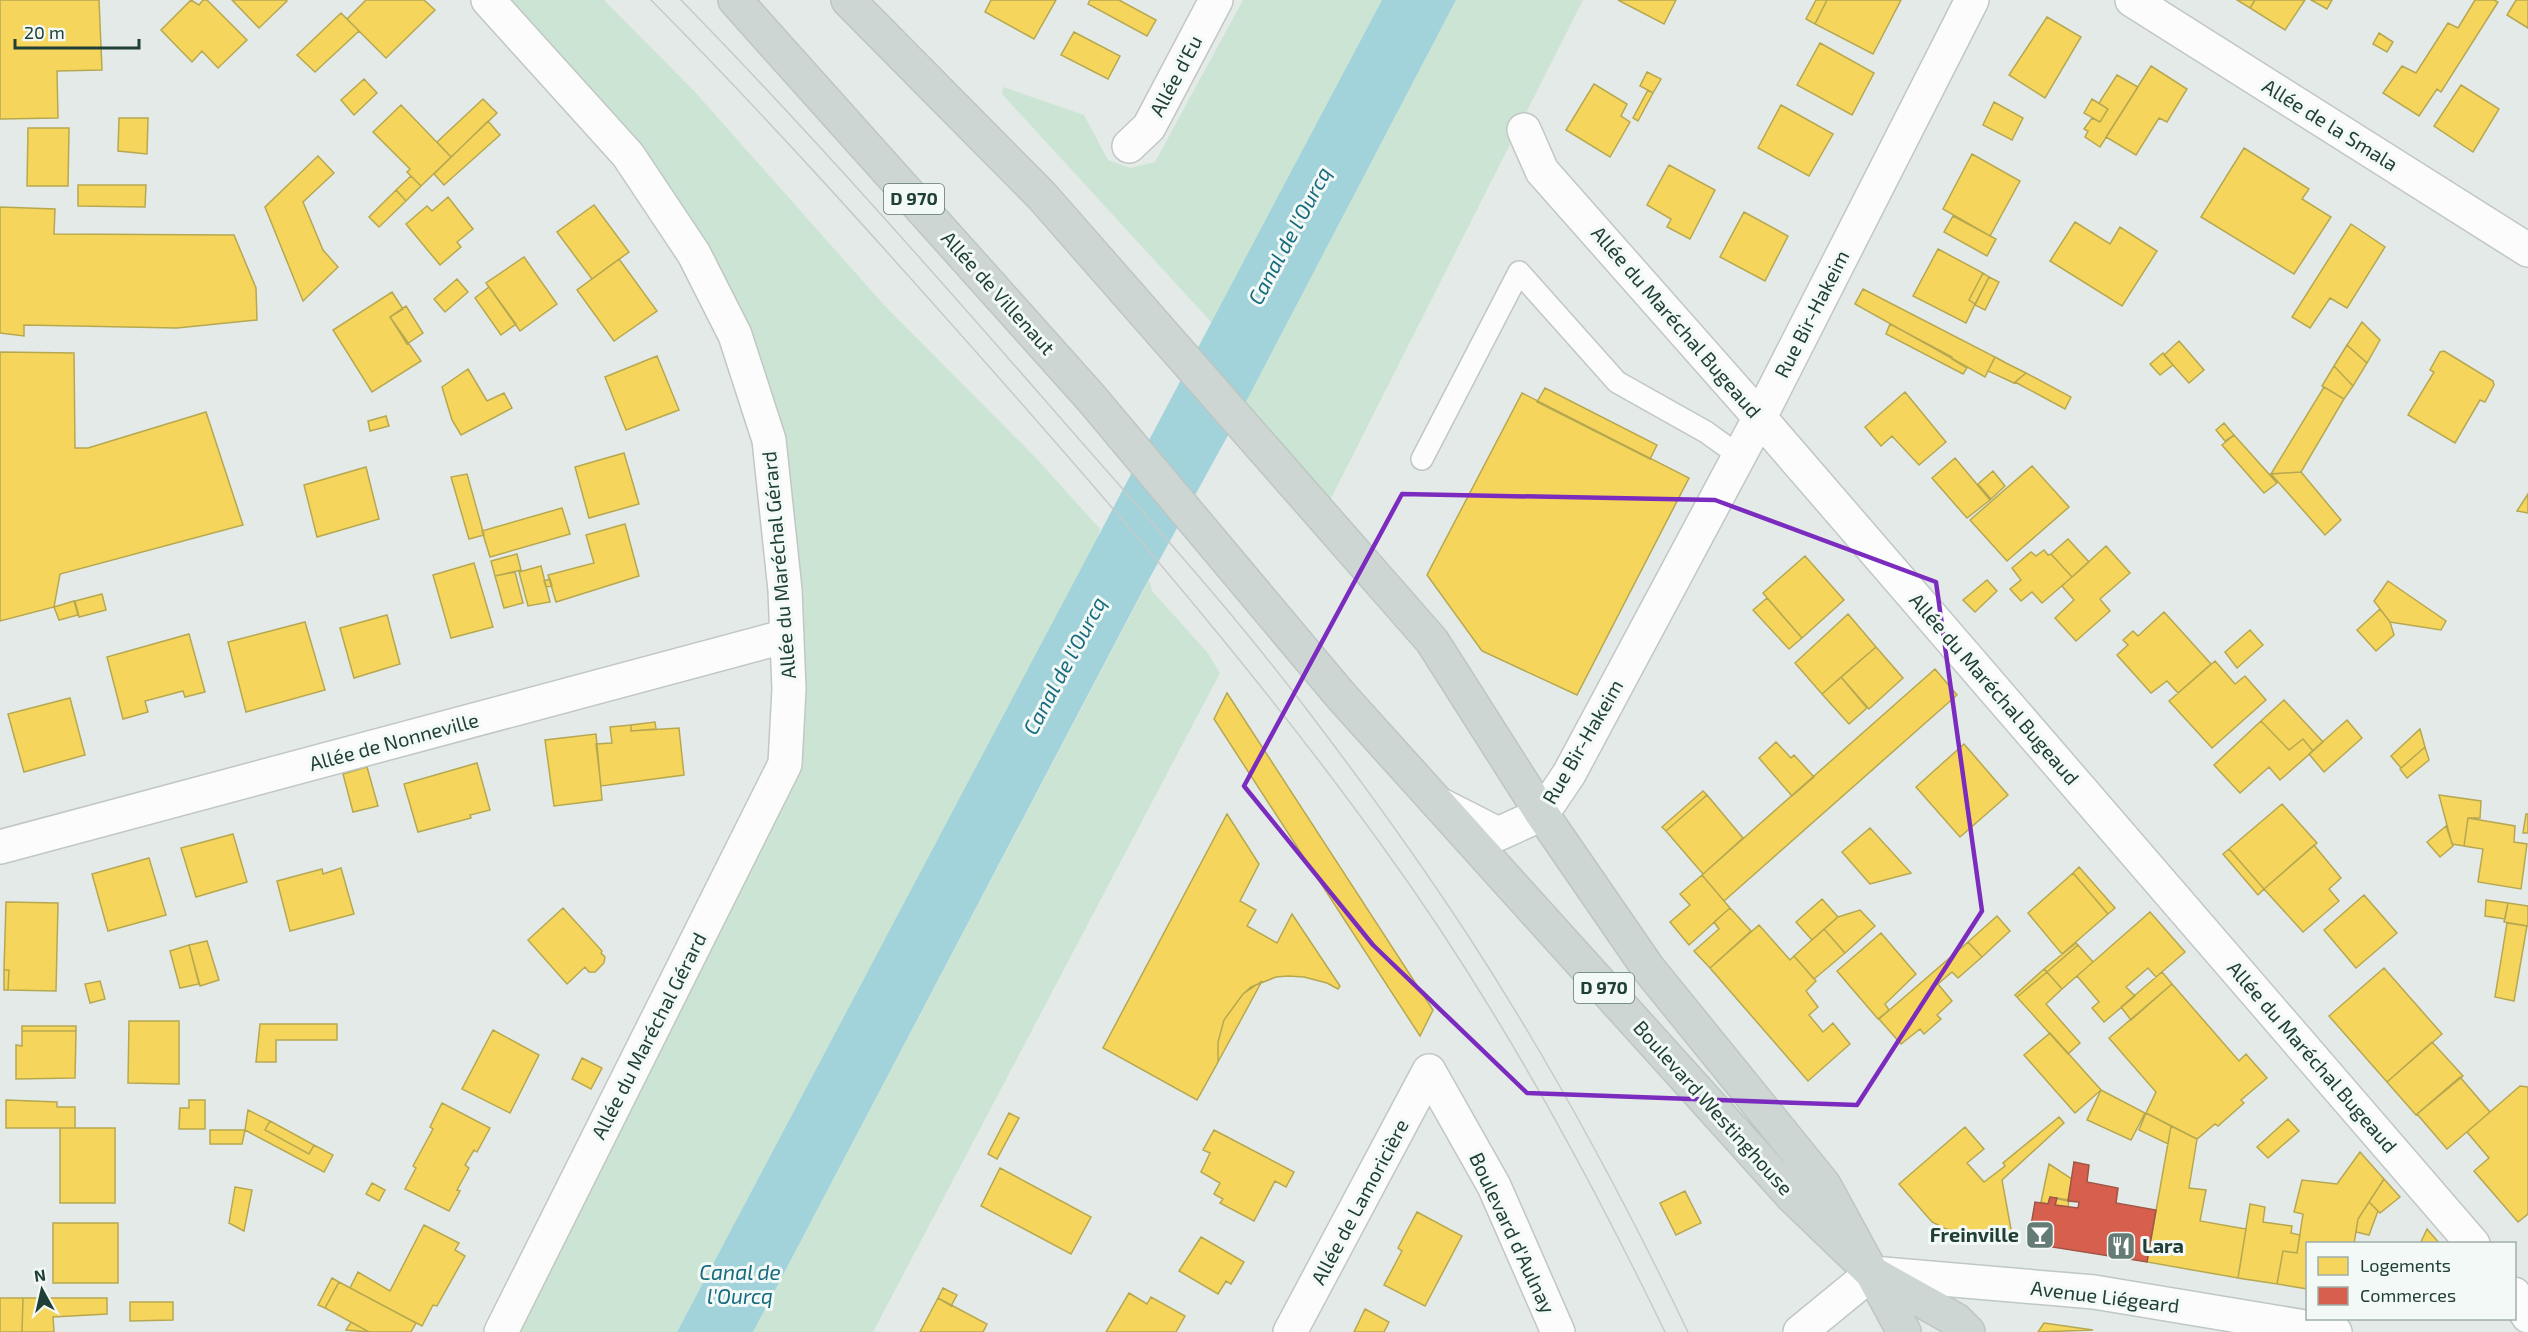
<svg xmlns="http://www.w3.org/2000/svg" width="2528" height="1332" viewBox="0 0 2528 1332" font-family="'Exo 2',sans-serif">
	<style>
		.green { fill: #cce4d4 }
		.water { fill: #a2d2da }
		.homes { fill: #f6d55c; stroke: #b6a851; stroke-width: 1.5 }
		.shops { fill: #d6604d; stroke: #9f5646; stroke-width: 1.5 }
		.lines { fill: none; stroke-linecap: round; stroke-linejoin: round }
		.lane-casing { stroke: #c1c7c4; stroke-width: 24 }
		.street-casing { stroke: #c1c7c4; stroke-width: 36 }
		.secondary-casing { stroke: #bfc8c4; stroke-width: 36 }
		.primary-casing { stroke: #bcc6c3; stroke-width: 36 }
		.lane { stroke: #fbfcfb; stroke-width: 21 }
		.street { stroke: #fbfcfb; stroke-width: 33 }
		.secondary { stroke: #fbfcfb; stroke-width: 33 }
		.primary { stroke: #cdd6d3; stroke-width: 33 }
		.tram { stroke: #c6cbca; stroke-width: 1.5 }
		.marked { fill: none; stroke: #7b2cbf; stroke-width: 4.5; stroke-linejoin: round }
		.labels { text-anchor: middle; stroke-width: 6; stroke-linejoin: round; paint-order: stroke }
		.shield { fill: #f2f9f6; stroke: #5f7770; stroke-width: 1.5 }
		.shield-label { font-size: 18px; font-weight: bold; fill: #203f37 }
		.street-label { font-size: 20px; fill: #203f37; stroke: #f2f9f6 }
		.poi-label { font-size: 20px; font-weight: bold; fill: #203f37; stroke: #f2f9f6; text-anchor: end }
		.water-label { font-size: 21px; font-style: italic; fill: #176b7f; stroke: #f2f9f6 }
	</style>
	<rect width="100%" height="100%" fill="#e4eae7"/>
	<!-- green -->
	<path class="green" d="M488,0H604L694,91L884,305L1036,458L1100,529L1098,538L677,1332H501L785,764L769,440L694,254Z
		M1243,0H1382L1212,323L1002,94L1003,87L1084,115L1108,160L1130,168L1155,162Z
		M1456,0H1583L1322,516L1238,417Z
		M1149,580L1152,591L1207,652L1220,673L873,1332H753Z"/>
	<!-- water -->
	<path class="water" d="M1382,0H1456L1238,417L1143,590L753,1332H677Z"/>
	<!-- homes -->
	<path class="homes" d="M0,0H99L102,70L57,71L58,118L0,119Z
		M191,0L199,5L203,0H207L247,40L218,68L202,51L192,62L161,30Z
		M232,0H286L287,1L259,28Z
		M366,0H424L435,10L386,58L347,19Z
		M991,0H1056L1034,39L985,12Z
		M1090,0H1119L1156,20L1147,36L1088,4Z
		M1618,0H1676L1664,24Z
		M1816,0H1827L1815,24L1806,19Z
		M1827,0H1901L1873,54L1815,24Z
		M2237,0H2255L2250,8Z
		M2255,0H2305L2285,30L2250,8Z
		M2311,0H2332L2327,9Z
		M2475,0H2494L2498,2L2441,92L2437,89L2419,116L2383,93L2402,66L2416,73L2448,23L2458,28Z
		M2516,0H2528V28L2507,15Z
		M341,13L359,31L315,72L297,55Z
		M2047,17L2081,37L2045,98L2009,75Z
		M1074,32L1120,56L1108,79L1061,55Z
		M2379,33L2393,42L2387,52L2373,44Z
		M1820,43L1874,73L1852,115L1797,85Z
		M2151,66L2187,89L2167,122L2159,118L2136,155L2106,137Z
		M1647,72L1661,79L1653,93L1640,86Z
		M2117,75L2138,87L2100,147L2085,137L2088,131L2084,129L2092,118L2100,122L2108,109L2099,103Z
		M364,79L377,93L354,115L341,100Z
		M1594,84L1627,104L1621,116L1630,122L1610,157L1566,130Z
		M2461,85L2499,109L2473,152L2434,126Z
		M1648,90L1653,93L1638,121L1633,118Z
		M483,99L497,113L451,157L437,142Z
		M2092,99L2108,109L2100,122L2084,113Z
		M1994,102L2023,118L2012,140L1983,125Z
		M401,105L451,157L421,186L407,172L410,169L373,132Z
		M1781,105L1833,134L1809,176L1758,148Z
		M119,118H148L147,154L118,151Z
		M488,121L500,135L444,185L434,174Z
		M28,128H69L68,186H27Z
		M2244,148L2309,189L2302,199L2331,217L2294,274L2201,217Z
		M1972,154L2020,181L1990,236L1943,209Z
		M318,156L334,173L303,202L323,250L338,267L303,301L265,207Z
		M1669,165L1715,190L1690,239L1667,227L1671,219L1647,205Z
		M411,176L421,186L406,201L396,190Z
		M78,185H146L145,207L78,206Z
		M396,190L406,201L379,227L369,217Z
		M448,197L473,229L457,242L461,247L440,265L406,224L427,206L432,211Z
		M594,205L629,252L592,279L557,232Z
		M0,207L55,209L54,234L234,235L256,288L257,320L177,328L24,325V336L0,333Z
		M1744,212L1788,236L1765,281L1720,257Z
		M1953,216L1996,239L1987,256L1944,232Z
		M2075,222L2110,244L2120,227L2157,251L2122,306L2050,261Z
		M2351,224L2385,247L2347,308L2330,298L2310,328L2292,317Z
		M1938,249L1983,273L1969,300L1975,304L1966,323L1913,296Z
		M524,257L557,304L520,331L486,283Z
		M619,259L657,311L614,341L577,290Z
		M1983,273L1989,277L1975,304L1969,300Z
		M1989,277L1999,282L1985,310L1975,305Z
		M457,279L468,292L445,312L434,299Z
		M489,287L516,324L501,335L475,298Z
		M1863,289L1995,357L1985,377L1855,304Z
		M392,292L403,309L390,317L421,361L372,392L333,330Z
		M406,306L423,333L407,344L390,317Z
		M2362,322L2380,340L2367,363L2347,345Z
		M1890,324L1952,357V359L1967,368L1963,374L1886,334Z
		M2179,341L2204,370L2189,383L2164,355Z
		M2347,345L2367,363L2353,386L2334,366Z
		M2444,351L2493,381L2494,385L2485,402L2480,400L2455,443L2408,415L2434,372L2430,370L2440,352Z
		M0,352L74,353L75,448H88L206,412L243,525L60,574L54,607L0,621Z
		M2163,353L2173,365L2160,375L2150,364Z
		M657,356L679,410L626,430L605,377Z
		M1995,357L2006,363L2026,373L2014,383L1988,371Z
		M2334,366L2353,386L2344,399L2322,386Z
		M468,369L487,401L504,393L512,408L461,435L452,420L442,387Z
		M2026,373L2071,397L2065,409L2015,382Z
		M2324,387L2344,399L2301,472L2271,474Z
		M1545,388L1657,445L1650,459L1537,402Z
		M1905,392L1946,442L1919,465L1892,436L1881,446L1865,427Z
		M1522,393L1689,478L1577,695L1482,651L1427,575Z
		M386,416L389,426L370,431L368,421Z
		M2224,423L2234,435L2225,441L2216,430Z
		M2234,435L2277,483L2264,493L2222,445Z
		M624,453L639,504L589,518L575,467Z
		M1955,458L1990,500L1967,518L1932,478Z
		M2032,466L2069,507L2007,561L1970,520Z
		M366,467L379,519L317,537L304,485Z
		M1993,471L2005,486L1991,499L1978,484Z
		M2301,472L2341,520L2325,535L2271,474Z
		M467,474L484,535L469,539L451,477Z
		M2528,494V513L2517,511Z
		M562,508L570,534L490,557L482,531Z
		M625,524L639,576L556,602L548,575L594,563L586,535Z
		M2068,539L2089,562L2072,577L2051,554Z
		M2106,546L2130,573L2100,599L2110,611L2076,641L2055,618L2074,600L2062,586Z
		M2044,550L2048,555L2051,554L2072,577L2042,603L2032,592L2021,601L2010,589L2021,580L2012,568L2031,552L2036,556Z
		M517,554L521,570L495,576L491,561Z
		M1805,556L1844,600L1802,638L1763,593Z
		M474,563L493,627L451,638L433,575Z
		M541,566L550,602L528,606L519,572Z
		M515,572L523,603L504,608L495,576Z
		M550,579L552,586L546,587L544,581Z
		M1987,580L1997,591L1975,612L1963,600Z
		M2388,581L2446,621L2441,630L2390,622L2374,601Z
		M102,594L106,610L79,617L75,601Z
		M1767,598L1802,638L1789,649L1753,610Z
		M74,601L78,615L59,620L54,607Z
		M2380,609L2390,622L2394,635L2376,651L2357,630Z
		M2164,612L2211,664L2178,693L2167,681L2151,693L2117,655L2128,645L2123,640L2133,631L2138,636Z
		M1848,614L1876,647L1822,694L1795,663Z
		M387,615L400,664L354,678L340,628Z
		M305,622L325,690L246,712L228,642Z
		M2250,630L2263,645L2237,668L2225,652Z
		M189,634L205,692L185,697L183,691L145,701L148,712L123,719L107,657Z
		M1876,647L1903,678L1869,709L1841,677Z
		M2215,661L2235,684L2245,676L2266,700L2212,748L2169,701Z
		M1935,669L1957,695L1724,901L1702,875Z
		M1841,677L1867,708L1849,724L1822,694Z
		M1227,693L1433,1010L1420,1036L1214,719Z
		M70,698L85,755L24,772L8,714Z
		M2284,700L2323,742L2313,751L2303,739L2289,750L2261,721Z
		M2347,720L2362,738L2324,772L2309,754Z
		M2261,721L2289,750L2303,739L2313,751L2280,780L2269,767L2240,793L2214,765Z
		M655,722L656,729L631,731V725Z
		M631,725V731L679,728L684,775L601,786L596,744L612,743L610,727Z
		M2420,729L2425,747L2401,768L2391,756Z
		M596,734L602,800L554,806L545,740Z
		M1776,742L1791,758L1794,755L1814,777L1792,796L1759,758Z
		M1964,744L2008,795L1960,837L1916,787Z
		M2425,747L2429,760L2407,778L2400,769Z
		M477,763L490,810L470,815L471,818L418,832L404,784Z
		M367,767L378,806L353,812L343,774Z
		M1703,791L1707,795L1666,831L1662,827Z
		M1707,795L1743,838L1703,874L1666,831Z
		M2439,795L2481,801L2480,818H2468L2464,846L2452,844Z
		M2282,804L2317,843L2264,889L2229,849Z
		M1227,814L1259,864L1240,901L1256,910L1247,926L1277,943L1292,914L1340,986L1338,989L1327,983L1304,977L1288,976L1276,977L1251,987L1243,994L1224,1020L1218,1042V1062L1197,1100L1103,1048Z
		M2526,814H2528V833H2523Z
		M2468,818L2515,826L2514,842L2527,844L2521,889L2478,882L2483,849L2464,846Z
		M2446,826L2453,846L2440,857L2427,842Z
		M1870,828L1911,873L1870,884L1842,852Z
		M233,834L247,882L196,897L181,848Z
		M2314,845L2341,878L2329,889L2339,901L2303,932L2264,889Z
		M2229,849L2264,889L2258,895L2223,854Z
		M149,858L166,915L108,931L92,874Z
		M2079,867L2115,908L2108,914L2073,873Z
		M341,868L354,914L290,931L277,881L322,869L323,874Z
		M2073,873L2108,914L2062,954L2028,913Z
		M1702,875L1730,908L1689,945L1670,922L1690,905L1680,894Z
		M2364,895L2397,933L2356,968L2324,930Z
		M1822,899L1838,917L1812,940L1796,922Z
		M2486,900L2508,903L2505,919L2485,916Z
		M6,902L58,903L56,991L8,990L9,970H4Z
		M2508,903L2528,906V926L2504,922Z
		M563,908L602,951L601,953L605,957L604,963L595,972H589L585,967L567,984L528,940Z
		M1730,908L1751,931L1710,968L1694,951L1719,929L1714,922Z
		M1860,910L1875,926L1845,953L1824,929L1838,917Z
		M2150,912L2185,952L2156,977L2148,968L2126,987L2135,996L2104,1022L2092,1008L2099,1002L2077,976Z
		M1997,916L2010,931L1982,957L1968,942Z
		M2507,923L2527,926L2514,1001L2495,997Z
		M1759,925L1790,960L1794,956L1816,981L1806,991L1818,1007L1809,1015L1823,1032L1833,1023L1850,1044L1808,1081L1710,968Z
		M1824,929L1845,953L1814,979L1794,956Z
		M1881,933L1916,974L1885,1004L1889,1010L1878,1019L1837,971Z
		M207,941L219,980L200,986L189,945Z
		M1968,942L1982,957L1958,978L1952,972L1938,984L1952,1001L1937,1015L1941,1019L1924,1034L1920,1029L1901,1044L1879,1019Z
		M2076,943L2078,945L2047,972L2044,969Z
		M189,945L199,984L180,988L170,951Z
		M2078,945L2093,962L2062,989L2047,972Z
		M2384,968L2442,1034L2387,1082L2329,1016Z
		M2044,969L2047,972L2017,997L2015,995Z
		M4,970H9L8,990H4Z
		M2047,972L2062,989L2046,1004L2080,1043L2068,1054L2017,997Z
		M2162,972L2172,984L2131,1020L2121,1007Z
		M100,981L105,999L90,1003L85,984Z
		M1262,981L1218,1062V1042L1224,1020L1243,994Z
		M2172,984L2239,1061L2246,1054L2267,1078L2241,1100L2244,1103L2218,1126L2215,1124L2197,1139L2146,1113L2156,1092L2109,1038Z
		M129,1021H179V1084L128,1083Z
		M260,1024H337V1040H276V1062H256Z
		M22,1026H76V1031H22Z
		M493,1030L539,1055L510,1113L462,1089Z
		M22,1031H76L75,1078L16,1079V1045L22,1046Z
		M2050,1033L2101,1090L2075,1113L2024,1055Z
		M2432,1042L2463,1076L2416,1115L2387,1082Z
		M582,1058L602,1068L591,1089L572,1079Z
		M2460,1077L2490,1112L2447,1149L2417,1114Z
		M2520,1086L2528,1087V1214L2518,1222L2474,1171L2489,1158L2467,1132Z
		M2101,1090L2145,1113L2131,1140L2087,1120Z
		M6,1100L57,1102V1107H75V1128H6Z
		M189,1100H205V1129H179L180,1108H189Z
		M442,1103L490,1128L477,1152L474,1150L465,1165L469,1168L457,1190L460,1191L449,1211L405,1189L416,1168L413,1166L433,1129L430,1127Z
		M248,1110L270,1121L265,1130L309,1154L314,1145L333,1155L324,1172L245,1130Z
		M1009,1113L1019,1118L997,1159L988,1154Z
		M2146,1113L2171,1126L2168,1144L2139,1130Z
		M2059,1117L2064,1123L2002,1180L2013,1240L1946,1229L1932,1222L1899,1184L1965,1127L1984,1149L1967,1163L1984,1182L2005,1166L2003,1163Z
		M2288,1119L2299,1131L2268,1158L2257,1147Z
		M270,1121L314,1145L309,1154L265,1130Z
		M2171,1126L2197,1139L2189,1188L2206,1190L2200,1221L2246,1229L2238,1278L2147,1262Z
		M60,1128H115V1203H60Z
		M210,1130H245L242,1144H210Z
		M1214,1130L1294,1172L1286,1187L1275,1181L1254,1221L1220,1203L1223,1199L1214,1194L1220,1183L1201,1172L1210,1153L1203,1150Z
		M2360,1152L2384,1179L2358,1219L2354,1244H2308V1289L2277,1284L2283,1251L2297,1253L2303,1214L2294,1212L2302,1180L2337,1184Z
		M2049,1164L2072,1179L2068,1201L2050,1197L2048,1204L2041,1202Z
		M1000,1168L1091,1217L1071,1254L981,1206Z
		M2384,1179L2400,1197L2380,1213L2369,1202Z
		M372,1183L385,1190L379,1201L366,1194Z
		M235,1187L252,1190L244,1231L229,1223Z
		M1685,1191L1701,1223L1676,1235L1660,1203Z
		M2057,1198L2069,1200L2068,1207L2055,1205Z
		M2369,1202L2378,1211L2369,1235L2356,1232L2358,1219Z
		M2250,1204L2265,1207L2263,1222L2292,1226L2291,1233L2300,1235L2297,1253L2283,1251L2277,1284L2238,1278Z
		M1417,1212L1462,1236L1425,1306L1384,1285L1402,1251L1398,1248Z
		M53,1223H118V1283H53Z
		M424,1225L459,1243L455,1250L465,1256L437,1306L433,1305L422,1326L350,1288L358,1272L390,1291Z
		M2427,1229L2440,1244H2420Z
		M1201,1237L1244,1262L1231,1284L1226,1281L1218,1294L1179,1271Z
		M332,1278L339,1282L325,1308L318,1305Z
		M339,1282L416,1323L411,1332H369L325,1308Z
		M943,1288L957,1295L951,1306L938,1298Z
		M1129,1293L1147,1304L1151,1297L1185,1316L1176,1332H1106Z
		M0,1298H23L22,1332H0Z
		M23,1298H107V1314L53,1317L54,1332H22Z
		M938,1298L987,1324L983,1332H920Z
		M130,1302H173V1320L130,1321Z
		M1365,1309L1389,1322L1384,1332H1354Z
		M351,1322L369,1332L346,1330Z
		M2044,1323L2093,1330L2038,1332Z"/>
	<!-- shops -->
	<path class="shops" d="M2074,1162L2089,1165L2087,1182L2118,1188L2116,1203L2156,1210L2147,1262L2028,1243L2035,1202L2048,1204L2050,1197L2057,1198L2055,1205L2078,1208L2079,1202L2068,1201Z"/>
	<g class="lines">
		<!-- lane casing -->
		<g class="lane-casing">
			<path id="lane" d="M1422,459L1519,272L1617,382L1706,432L1738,455"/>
		</g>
		<!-- street casing -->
		<g class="street-casing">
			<path id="street" d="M488,0L628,155L694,254L735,335L769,440L785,590L789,689L785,764L501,1332
				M2132,0L2528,250
				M1524,130L1542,171L1747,403L2473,1244
				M1129,146L1149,127L1216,0
				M1441,805L1498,834L1542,814L1569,774L1760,417L1972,0
				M0,847L787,636
				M1429,1071L1494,1186L1558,1332
				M2514,1294L2528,1316
				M1290,1332L1429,1071
				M1800,1332L1872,1273"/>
		</g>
		<!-- secondary casing -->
		<g class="secondary-casing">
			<path id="secondary" d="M1872,1273L2094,1292L2335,1332"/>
		</g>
		<!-- primary casing -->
		<g class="primary-casing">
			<path id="primary" d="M735,0L1092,399L1342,697L1792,1196L1872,1273L1956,1320L1968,1332
				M848,0L1042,196L1432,641L1542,814L1648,968L1824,1185L1904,1332"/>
		</g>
		<!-- lane -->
		<use href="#lane" class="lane"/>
		<!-- street -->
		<use href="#street" class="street"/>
		<!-- secondary -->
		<use href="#secondary" class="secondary"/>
		<!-- primary -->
		<use href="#primary" class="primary"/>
		<!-- tram -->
		<path class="tram" d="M651,0C772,122 886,250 1000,379C1132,529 1263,681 1380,843C1491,995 1583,1163 1665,1332
			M681,0C807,129 926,264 1044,399C1134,503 1228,605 1311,715C1365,786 1418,859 1467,934C1550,1061 1622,1195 1688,1332"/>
	</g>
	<!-- marked area -->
	<path class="marked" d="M1402,494L1715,500L1936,582L1982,911L1857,1105L1527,1093L1373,945L1244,786Z"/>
	<!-- icons -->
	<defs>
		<g id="bar-square" transform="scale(1.5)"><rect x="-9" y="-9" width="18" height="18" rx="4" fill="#657b75" stroke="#f2f9f6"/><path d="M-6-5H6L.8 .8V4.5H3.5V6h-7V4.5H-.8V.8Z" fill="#fff"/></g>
		<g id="restaurant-square" transform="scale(1.5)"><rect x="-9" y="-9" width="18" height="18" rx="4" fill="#657b75" stroke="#f2f9f6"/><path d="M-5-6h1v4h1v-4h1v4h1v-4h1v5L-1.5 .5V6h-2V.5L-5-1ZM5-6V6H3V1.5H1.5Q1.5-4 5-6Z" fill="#fff"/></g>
	</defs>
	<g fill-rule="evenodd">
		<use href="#bar-square" x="2040" y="1235"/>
		<use href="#restaurant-square" x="2121" y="1246"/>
	</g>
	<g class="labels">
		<!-- shield labels -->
		<g class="shield">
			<rect x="884" y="184" width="60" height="30" rx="4.5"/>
			<rect x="1574" y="973" width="60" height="30" rx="4.5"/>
		</g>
		<g class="shield-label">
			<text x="914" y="205">D 970</text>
			<text x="1604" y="994">D 970</text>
		</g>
		<!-- street labels -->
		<g class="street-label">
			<text transform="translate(1176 76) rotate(-62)" y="7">Allée d'Eu</text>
			<text transform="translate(2330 125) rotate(32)" y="7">Allée de la Smala</text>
			<text transform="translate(998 293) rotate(48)" y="7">Allée de Villenaut</text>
			<text transform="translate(1812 314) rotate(-63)" y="7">Rue Bir-Hakeim</text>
			<text transform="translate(1676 322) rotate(49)" y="7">Allée du Maréchal Bugeaud</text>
			<text transform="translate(779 565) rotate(-95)" y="7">Allée du Maréchal Gérard</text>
			<text transform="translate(1994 689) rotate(49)" y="7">Allée du Maréchal Bugeaud</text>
			<text transform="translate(394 742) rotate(-15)" y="7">Allée de Nonneville</text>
			<text transform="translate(1583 742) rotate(-60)" y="7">Rue Bir-Hakeim</text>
			<text transform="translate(649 1036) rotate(-63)" y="7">Allée du Maréchal Gérard</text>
			<text transform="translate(2312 1057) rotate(49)" y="7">Allée du Maréchal Bugeaud</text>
			<text transform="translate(1713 1108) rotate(48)" y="7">Boulevard Westinghouse</text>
			<text transform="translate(1360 1202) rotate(-62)" y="7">Allée de Lamoricière</text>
			<text transform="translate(1512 1233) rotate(65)" y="7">Boulevard d'Aulnay</text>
			<text transform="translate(2105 1297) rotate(7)" y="7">Avenue Liégeard</text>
		</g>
		<!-- poi labels -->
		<g class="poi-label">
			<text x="2019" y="1242">Freinville</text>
			<text x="2142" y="1253" text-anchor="start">Lara</text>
		</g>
		<!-- water labels -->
		<g class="water-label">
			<text transform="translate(1290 236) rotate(-62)" y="7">Canal de l'Ourcq</text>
			<text transform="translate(1065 666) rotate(-62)" y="7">Canal de l'Ourcq</text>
			<text x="740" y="1280">Canal de<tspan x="740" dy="24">l'Ourcq</tspan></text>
		</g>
	</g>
	<!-- legend -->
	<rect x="2306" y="1242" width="210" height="78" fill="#f2f9f6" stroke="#9eafaa" stroke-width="1.5"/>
	<rect x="2318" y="1257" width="30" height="18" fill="#f6d55c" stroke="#9eafaa" stroke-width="1.5"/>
	<text x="2360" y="1272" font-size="18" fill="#203f37">Logements</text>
	<rect x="2318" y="1287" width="30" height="18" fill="#d6604d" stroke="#9eafaa" stroke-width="1.5"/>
	<text x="2360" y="1302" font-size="18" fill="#203f37">Commerces</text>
	<!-- north arrow -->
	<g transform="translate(42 1290) rotate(352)" stroke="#f2f9f6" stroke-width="4.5" paint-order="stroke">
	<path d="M0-4.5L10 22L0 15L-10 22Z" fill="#203f37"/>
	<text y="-9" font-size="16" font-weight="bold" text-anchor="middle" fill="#203f37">N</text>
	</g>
	<!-- scale -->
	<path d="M15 39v9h124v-9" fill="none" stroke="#203f37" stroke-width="3"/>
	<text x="24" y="39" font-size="18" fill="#203f37" stroke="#f2f9f6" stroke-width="4.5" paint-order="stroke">20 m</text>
</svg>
